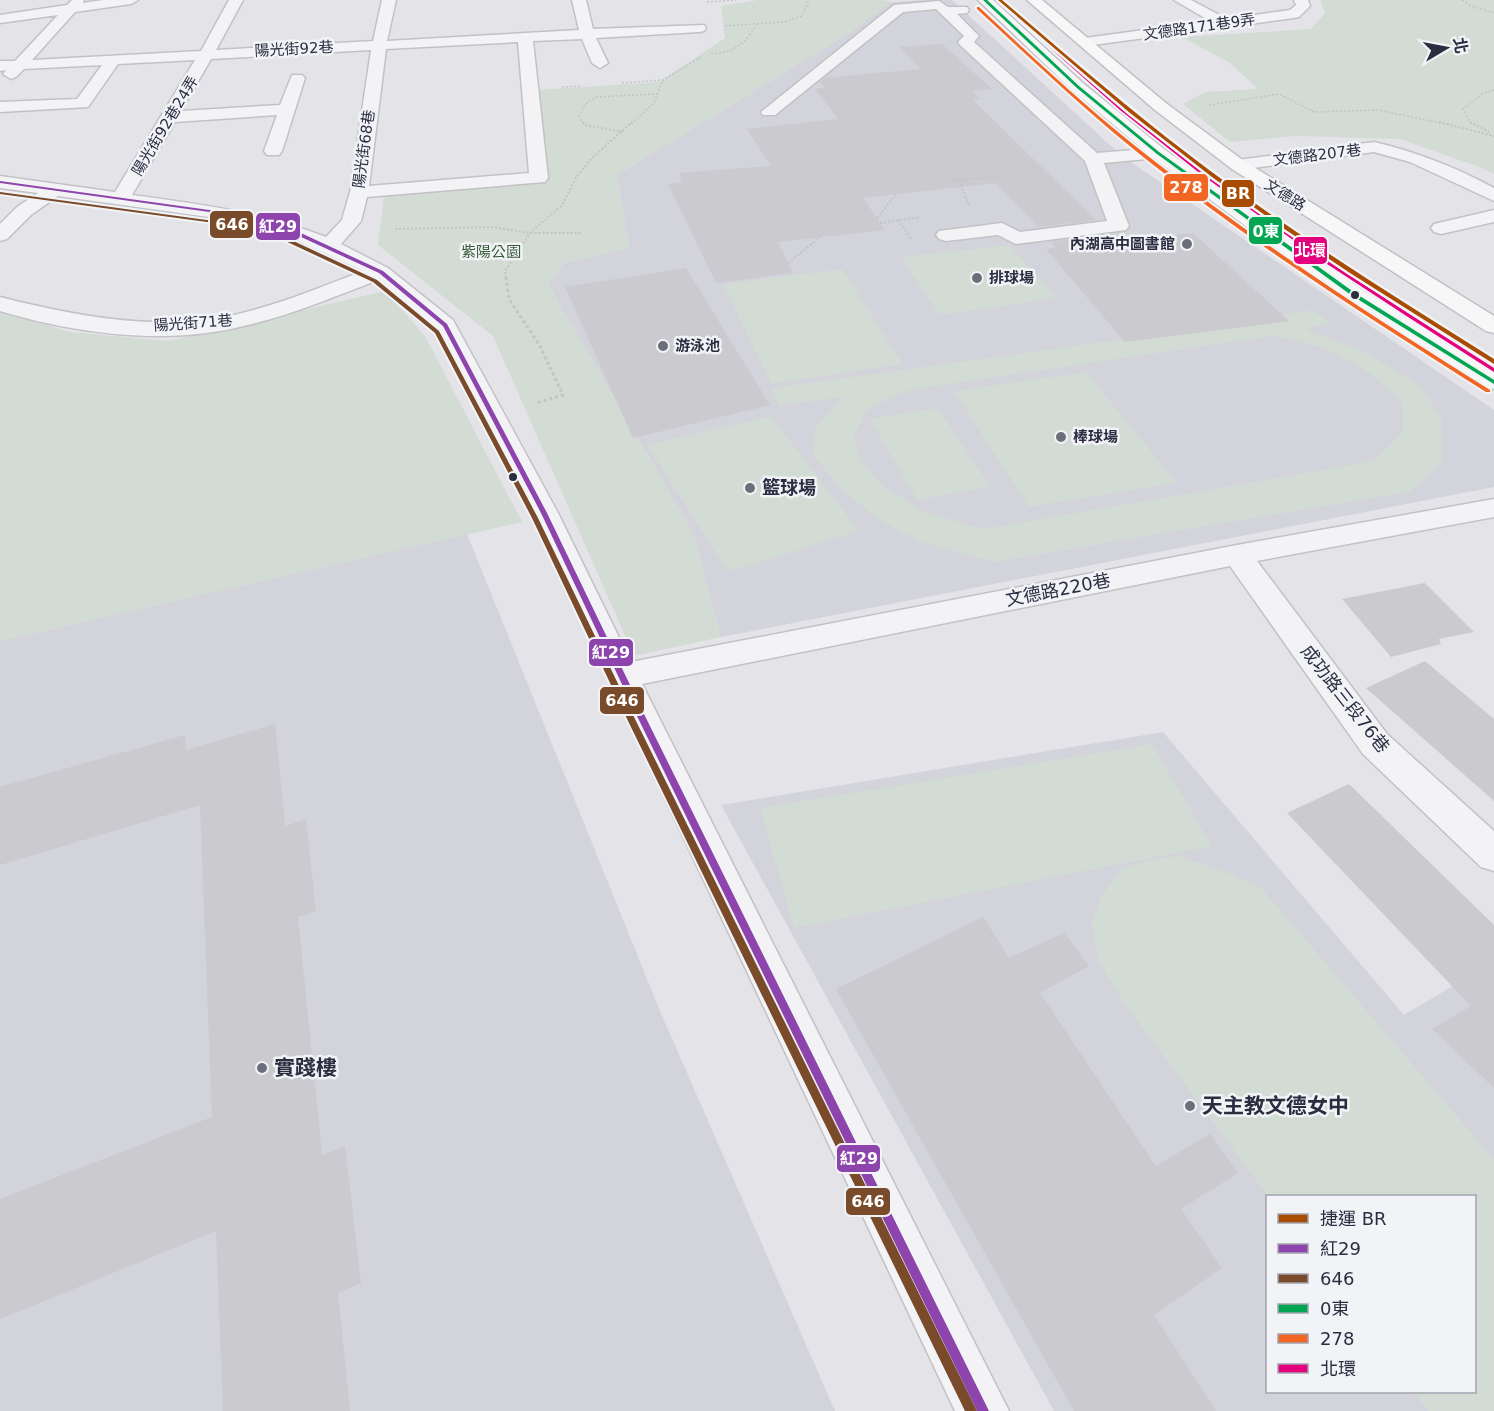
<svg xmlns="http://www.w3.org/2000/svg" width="1494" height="1411" viewBox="0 0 1494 1411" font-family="'DejaVu Sans','Noto Sans TC',sans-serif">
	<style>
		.built { fill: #d2d3db; fill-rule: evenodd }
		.green { fill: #d2dbd4; fill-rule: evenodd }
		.building { fill: #cacacf }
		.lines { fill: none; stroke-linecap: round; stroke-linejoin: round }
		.minor-casing { stroke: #c2c2c6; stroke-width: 3 }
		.major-casing { stroke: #c0c1c6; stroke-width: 3 }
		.path-far2 { stroke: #c3c3c8; stroke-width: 1.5; stroke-dasharray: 2 2; stroke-linecap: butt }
		.path-far1 { stroke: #c3c3c8; stroke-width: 2; stroke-dasharray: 2 2; stroke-linecap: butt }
		.path { stroke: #c3c3c8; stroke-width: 3; stroke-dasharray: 3 3; stroke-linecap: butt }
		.minor { fill: #f3f3f5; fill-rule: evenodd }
		.major { fill: #f7f7f7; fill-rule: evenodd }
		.bus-1-casing { stroke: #f2f3f7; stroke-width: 4 }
		.bus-2-casing { stroke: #f2f3f7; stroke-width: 4 }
		.bus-3-casing { stroke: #f2f3f7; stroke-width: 4 }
		.bus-4-casing { stroke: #f2f3f7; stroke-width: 4 }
		.bus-5-casing { stroke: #f2f3f7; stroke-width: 4 }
		.bus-1 { fill: #8e44ad; fill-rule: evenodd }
		.bus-2 { fill: #7a4b2a; fill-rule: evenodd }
		.bus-3 { fill: #00a651; fill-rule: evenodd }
		.bus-4 { fill: #f26522; fill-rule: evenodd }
		.bus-5 { fill: #e5007d; fill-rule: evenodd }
		.metro-1-casing { stroke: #f2f3f7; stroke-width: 5 }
		.metro-1 { fill: #a74c00; fill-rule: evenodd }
		.poi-dot { fill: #6c6e7b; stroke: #f2f3f7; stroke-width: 2 }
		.bus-dot { fill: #2b2e41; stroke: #f2f3f7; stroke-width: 2 }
		.labels { text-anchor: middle; stroke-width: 5; stroke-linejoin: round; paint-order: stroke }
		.far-street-label { font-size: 15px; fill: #2b2e41; stroke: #f2f3f7 }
		.far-poi-label { font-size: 15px; font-weight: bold; fill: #2b2e41; stroke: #f2f3f7; text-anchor: start }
		.far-park-label { font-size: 15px; fill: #395c3b; stroke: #f2f3f7 }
		.poi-label { font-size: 18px; font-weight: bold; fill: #2b2e41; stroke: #f2f3f7; text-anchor: start }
		.street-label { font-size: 18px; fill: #2b2e41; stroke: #f2f3f7 }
		.near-poi-label { font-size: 21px; font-weight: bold; fill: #2b2e41; stroke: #f2f3f7; text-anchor: start }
		.line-badge { stroke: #f2f3f7; stroke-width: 2 }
		.badge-label { font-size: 16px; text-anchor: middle; font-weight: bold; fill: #fff }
	</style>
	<rect width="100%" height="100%" fill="#e4e4e8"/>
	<!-- built -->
	<path class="built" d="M924,0H952L1122,156L1494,410V487L721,637L693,533L548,284L564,263L629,248L617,175L849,33L891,2Z
		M467,534L660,1011L835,1411H0V641Z
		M1163,732L1404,1015L1483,968L1494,974V1411H1054L721,805ZM1268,1196H1474V1392H1268Z"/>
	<!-- green -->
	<path class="green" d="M758,0H883L891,2L849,33L617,175L629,248L564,263L548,284L693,533L721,637L634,656L493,336L378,245L384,195L546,181L538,90L659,82L725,38L721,6Z
		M1320,0H1494V174L1479,167L1400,139L1296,136L1230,142L1183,104L1205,92L1258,89L1230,63L1182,37L1311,29L1325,13Z
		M1010,245L1057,298L940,315L901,257Z
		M842,269L903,364L771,384L723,284Z
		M385,291L425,336L522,522L0,641V311L70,332L169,341Z
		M1312,310L1332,323L1305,329L1362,351L1396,370L1422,388L1441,418L1443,462L1410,492L994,562L921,542L881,521L843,491L813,455L814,430L842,397L779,406L772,388L1125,339ZM1271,336C1330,345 1362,361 1403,404V432L1373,461L984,529L924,512L881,484L861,461L854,435L868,409L909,390Z
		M1086,372L1177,483L1029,507L954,391Z
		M938,408L991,487L917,500L870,419Z
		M771,416L859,531L728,572L647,445Z
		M1152,744L1212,846L794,928L760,808Z
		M1178,856L1219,869L1262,889L1494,1159V1411H1428L1413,1392H1474V1196H1268L1122,1000L1097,957L1092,922L1102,895L1121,870L1148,860Z"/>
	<!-- building -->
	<path class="building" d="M942,44L992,89L972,91L980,99L973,100L1096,220L1038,227L996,183L863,198L885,230L778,242L793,273L716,283L668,184L682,183L679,173L771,166L747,129L838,119L815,89L825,88L820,82L825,78L921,69L899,47Z
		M1193,233L1289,321L1125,342L1046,249L1056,248L1051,242L1111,234L1118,241Z
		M686,268L770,405L633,438L565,287Z
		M1425,583L1474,632L1439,639L1441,644L1391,657L1342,599Z
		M1425,661L1494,719V801L1366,688Z
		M275,724L285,826L306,819L316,911L298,917L322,1155L345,1146L361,1283L338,1293L350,1411H223L216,1231L0,1319V1199L212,1117L200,805L0,865V787L185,735L186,750Z
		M1349,784L1494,925V1088L1432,1029L1471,1006L1287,813Z
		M983,917L1009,958L1064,933L1089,966L1040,993L1156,1166L1210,1134L1238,1173L1181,1209L1222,1268L1154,1315L1216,1411H1074L836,989Z"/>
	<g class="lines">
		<!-- minor casing -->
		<g class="minor-casing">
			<path id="minor" d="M72,0H84L83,3L103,0H138L131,4L75,12L32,60L201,51L229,0H243L216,50L373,41L382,0H396L387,41L579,30L572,0H586L593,29L704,25L706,28L704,31L699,32L596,38L608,63L600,68L592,63L582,39L533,41L548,178L545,182L367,197L361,221L341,244L388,268L453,320L558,513L631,662L1237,545L1494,499V517L1257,561L1387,734L1494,831V871L1481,867L1363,754L1230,566L642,684L1009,1411H955L530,513L436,329L378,280C331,298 284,318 235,328C160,345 73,333 0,311V297C75,316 157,332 234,315C278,305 321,287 363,271L281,233L230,220L58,196L31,215L7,239L0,241V224L17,207L38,193L0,188V176L115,192L195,60L118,64L88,107L0,112V102L77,99L102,65L24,69L16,77L11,79L3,74L6,70L0,71V61H15L58,15L0,23V15L67,5ZM518,42L529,173L369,186L386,49ZM371,50L350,192L342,220L326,237C263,212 199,204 132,195L175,122L277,115L264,151L267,155H279L282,151L305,78L302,75H292L280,105L181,111L211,59Z
				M1174,0H1191L1227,19L1290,10L1296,5L1294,0H1308L1310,6L1299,17L1294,18L1085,46L1078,42L1085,38L1210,21Z
				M939,1L948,7H967L969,10L967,13L957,14L979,36L974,42L1097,153L1158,148L1164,149L1167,153L1164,157L1158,158L1104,163L1129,226L1126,230L1016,244L998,235L946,241L939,239L936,235L939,231L1002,223L1020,232L1107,221L1085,161L960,45L958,42L964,36L936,9L903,12L775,115H763L761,112L894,5Z
				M1374,142C1417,152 1455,167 1494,188V201L1410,162L1374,152L1238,170L1232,169L1229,165L1232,161L1238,160Z
				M1494,210V222L1441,234L1434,232L1431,228L1434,224Z"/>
		</g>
		<!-- major casing -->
		<g class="major-casing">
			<path id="major" d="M978,0H993L1084,84L1164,149L1361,289L1494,372V389L1486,387L1345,299L1152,157L1072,90Z
				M1027,0H1042L1167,104L1244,161L1494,316V333L1486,331L1232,169L1155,110Z"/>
		</g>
		<!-- path-far2 -->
		<path class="path-far2" d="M1462,0L1474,7L1494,13
			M707,2L736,0
			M725,26L784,22L802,16L809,0
			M711,54C734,52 745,45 756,25
			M622,83L663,80L701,57
			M562,87L582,86
			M1209,105L1279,94L1314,112L1378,110L1445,124
			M584,124L579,116L585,104L596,97L657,94
			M631,124L654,103L663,80
			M1471,124L1463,109L1482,94L1494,90"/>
		<!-- path-far1 -->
		<path class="path-far1" d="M583,122L585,125L623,132
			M1439,122L1494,136
			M1470,122L1489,132
			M951,181L992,177
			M959,181L969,205
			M877,218L896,194
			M898,220L912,240
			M880,223L920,217
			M395,229L492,227L530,233H582
			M788,263L820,237
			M506,278L505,271L530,233L562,205L577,176L592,158L632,122"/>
		<!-- path -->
		<path class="path" d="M506,277L509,299L540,346L563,395L536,403"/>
		<!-- minor -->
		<use href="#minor" class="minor"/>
		<!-- major -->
		<use href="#major" class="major"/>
		<!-- bus-1 casing -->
		<g class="bus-1-casing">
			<path id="bus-1" d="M0,181L231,213L290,228L383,271L447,324L547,513L645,716L989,1411H977L637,716L541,513L443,326L379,273L286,230L231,215L0,183Z"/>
		</g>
		<!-- bus-2 casing -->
		<g class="bus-2-casing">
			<path id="bus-2" d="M0,192L229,223L287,238L377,280L439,331L538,518L636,721L977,1411H965L628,721L532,518L435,333L373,282L283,240L229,225L0,194Z"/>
		</g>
		<!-- bus-3 casing -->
		<g class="bus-3-casing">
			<path id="bus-3" d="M983,0H987L1079,86L1159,152L1355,293L1494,380V384L1351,295L1157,154L1077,88Z"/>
		</g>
		<!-- bus-4 casing -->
		<g class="bus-4-casing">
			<path id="bus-4" d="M977,7H979C1036,60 1092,113 1153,160C1260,244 1375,318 1490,390V392H1486C1371,319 1254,245 1147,160C1088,113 1033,61 977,9Z"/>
		</g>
		<!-- bus-5 casing -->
		<g class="bus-5-casing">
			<path id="bus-5" d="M998,0H1002C1049,43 1095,87 1145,127C1255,216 1374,292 1494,368V372L1408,317L1324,262L1202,175L1120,110L1059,56Z"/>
		</g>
		<!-- bus-1 -->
		<use href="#bus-1" class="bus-1"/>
		<!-- bus-2 -->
		<use href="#bus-2" class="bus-2"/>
		<!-- bus-3 -->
		<use href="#bus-3" class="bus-3"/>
		<!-- bus-4 -->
		<use href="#bus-4" class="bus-4"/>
		<!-- bus-5 -->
		<use href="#bus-5" class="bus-5"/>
		<!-- metro-1 casing -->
		<g class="metro-1-casing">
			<path id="metro-1" d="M998,0H1002C1063,52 1124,105 1188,154C1286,229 1390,294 1494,359V364L1350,273L1280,226L1212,177L1130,113Z"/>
		</g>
		<!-- metro-1 -->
		<use href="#metro-1" class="metro-1"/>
	</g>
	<!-- markers -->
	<g class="poi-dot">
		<circle cx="1187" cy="244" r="6"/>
		<circle cx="977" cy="278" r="6"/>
		<circle cx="663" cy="346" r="6"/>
		<circle cx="1061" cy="437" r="6"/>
		<circle cx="750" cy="488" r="6"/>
		<circle cx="262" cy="1068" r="6"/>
		<circle cx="1190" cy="1106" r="6"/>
	</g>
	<g class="bus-dot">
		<circle cx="1355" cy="295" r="5"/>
		<circle cx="513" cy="477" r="5"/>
	</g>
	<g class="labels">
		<!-- far-street labels -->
		<g class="far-street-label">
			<text transform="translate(1199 27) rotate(-8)" y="5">文德路171巷9弄</text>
			<text transform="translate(294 49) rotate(-3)" y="5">陽光街92巷</text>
			<text transform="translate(165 126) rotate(-59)" y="5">陽光街92巷24弄</text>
			<text transform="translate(364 149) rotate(-82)" y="5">陽光街68巷</text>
			<text transform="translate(1317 155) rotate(-7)" y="5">文德路207巷</text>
			<text transform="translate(1285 195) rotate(32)" y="5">文德路</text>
			<text transform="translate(193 323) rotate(-4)" y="5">陽光街71巷</text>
		</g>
		<!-- far-poi labels -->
		<g class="far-poi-label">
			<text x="1175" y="249" text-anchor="end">內湖高中圖書館</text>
			<text x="989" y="283">排球場</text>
			<text x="675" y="351">游泳池</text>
			<text x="1073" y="442">棒球場</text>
		</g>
		<!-- far-park labels -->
		<g class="far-park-label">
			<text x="491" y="257">紫陽公園</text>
		</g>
		<!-- poi labels -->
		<g class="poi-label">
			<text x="762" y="494">籃球場</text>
		</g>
		<!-- street labels -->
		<g class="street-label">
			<text transform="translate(1058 590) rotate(-11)" y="6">文德路220巷</text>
			<text transform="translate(1345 699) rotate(52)" y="6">成功路三段76巷</text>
		</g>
		<!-- near-poi labels -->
		<g class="near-poi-label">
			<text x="274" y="1075">實踐樓</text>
			<text x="1202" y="1113">天主教文德女中</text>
		</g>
	</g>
	<g class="line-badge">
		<rect x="1163" y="173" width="46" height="29" rx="6" fill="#f26522"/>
		<rect x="1221" y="179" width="34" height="29" rx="6" fill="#a74c00"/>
		<rect x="209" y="210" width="45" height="29" rx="6" fill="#7a4b2a"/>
		<rect x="255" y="212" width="46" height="29" rx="6" fill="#8e44ad"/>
		<rect x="1248" y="216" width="35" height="29" rx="6" fill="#00a651"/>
		<rect x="1293" y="236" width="35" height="29" rx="6" fill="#e5007d"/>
		<rect x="588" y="638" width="46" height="29" rx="6" fill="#8e44ad"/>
		<rect x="599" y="686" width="46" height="29" rx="6" fill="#7a4b2a"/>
		<rect x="836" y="1144" width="45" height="29" rx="6" fill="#8e44ad"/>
		<rect x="845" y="1187" width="46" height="29" rx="6" fill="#7a4b2a"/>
	</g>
	<g class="badge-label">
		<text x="1186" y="193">278</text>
		<text x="1238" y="199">BR</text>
		<text x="232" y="230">646</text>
		<text x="278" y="232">紅29</text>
		<text x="1266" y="237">0東</text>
		<text x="1310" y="256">北環</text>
		<text x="611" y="658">紅29</text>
		<text x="622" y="706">646</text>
		<text x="859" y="1164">紅29</text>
		<text x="868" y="1207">646</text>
	</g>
	<!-- legend -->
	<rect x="1266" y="1195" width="210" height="198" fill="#f2f3f7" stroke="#a2a4ae" stroke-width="1.5"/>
	<rect x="1278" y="1214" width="30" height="9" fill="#a74c00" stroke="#a2a4ae" stroke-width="1.5"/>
	<text x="1320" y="1225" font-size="18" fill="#2b2e41">捷運 BR</text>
	<rect x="1278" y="1244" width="30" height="9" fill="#8e44ad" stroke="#a2a4ae" stroke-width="1.5"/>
	<text x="1320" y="1255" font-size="18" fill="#2b2e41">紅29</text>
	<rect x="1278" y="1274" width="30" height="9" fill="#7a4b2a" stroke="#a2a4ae" stroke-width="1.5"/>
	<text x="1320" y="1285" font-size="18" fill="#2b2e41">646</text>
	<rect x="1278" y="1304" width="30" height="9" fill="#00a651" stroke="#a2a4ae" stroke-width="1.5"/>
	<text x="1320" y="1315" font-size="18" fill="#2b2e41">0東</text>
	<rect x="1278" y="1334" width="30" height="9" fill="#f26522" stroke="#a2a4ae" stroke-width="1.5"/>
	<text x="1320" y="1345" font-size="18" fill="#2b2e41">278</text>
	<rect x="1278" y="1364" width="30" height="9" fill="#e5007d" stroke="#a2a4ae" stroke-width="1.5"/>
	<text x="1320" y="1375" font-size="18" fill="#2b2e41">北環</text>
	<!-- north arrow -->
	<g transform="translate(1446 48) rotate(80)" stroke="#f2f3f7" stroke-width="4.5" paint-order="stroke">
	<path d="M0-4.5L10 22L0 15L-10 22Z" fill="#2b2e41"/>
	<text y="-9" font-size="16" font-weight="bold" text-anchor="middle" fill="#2b2e41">北</text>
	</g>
</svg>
